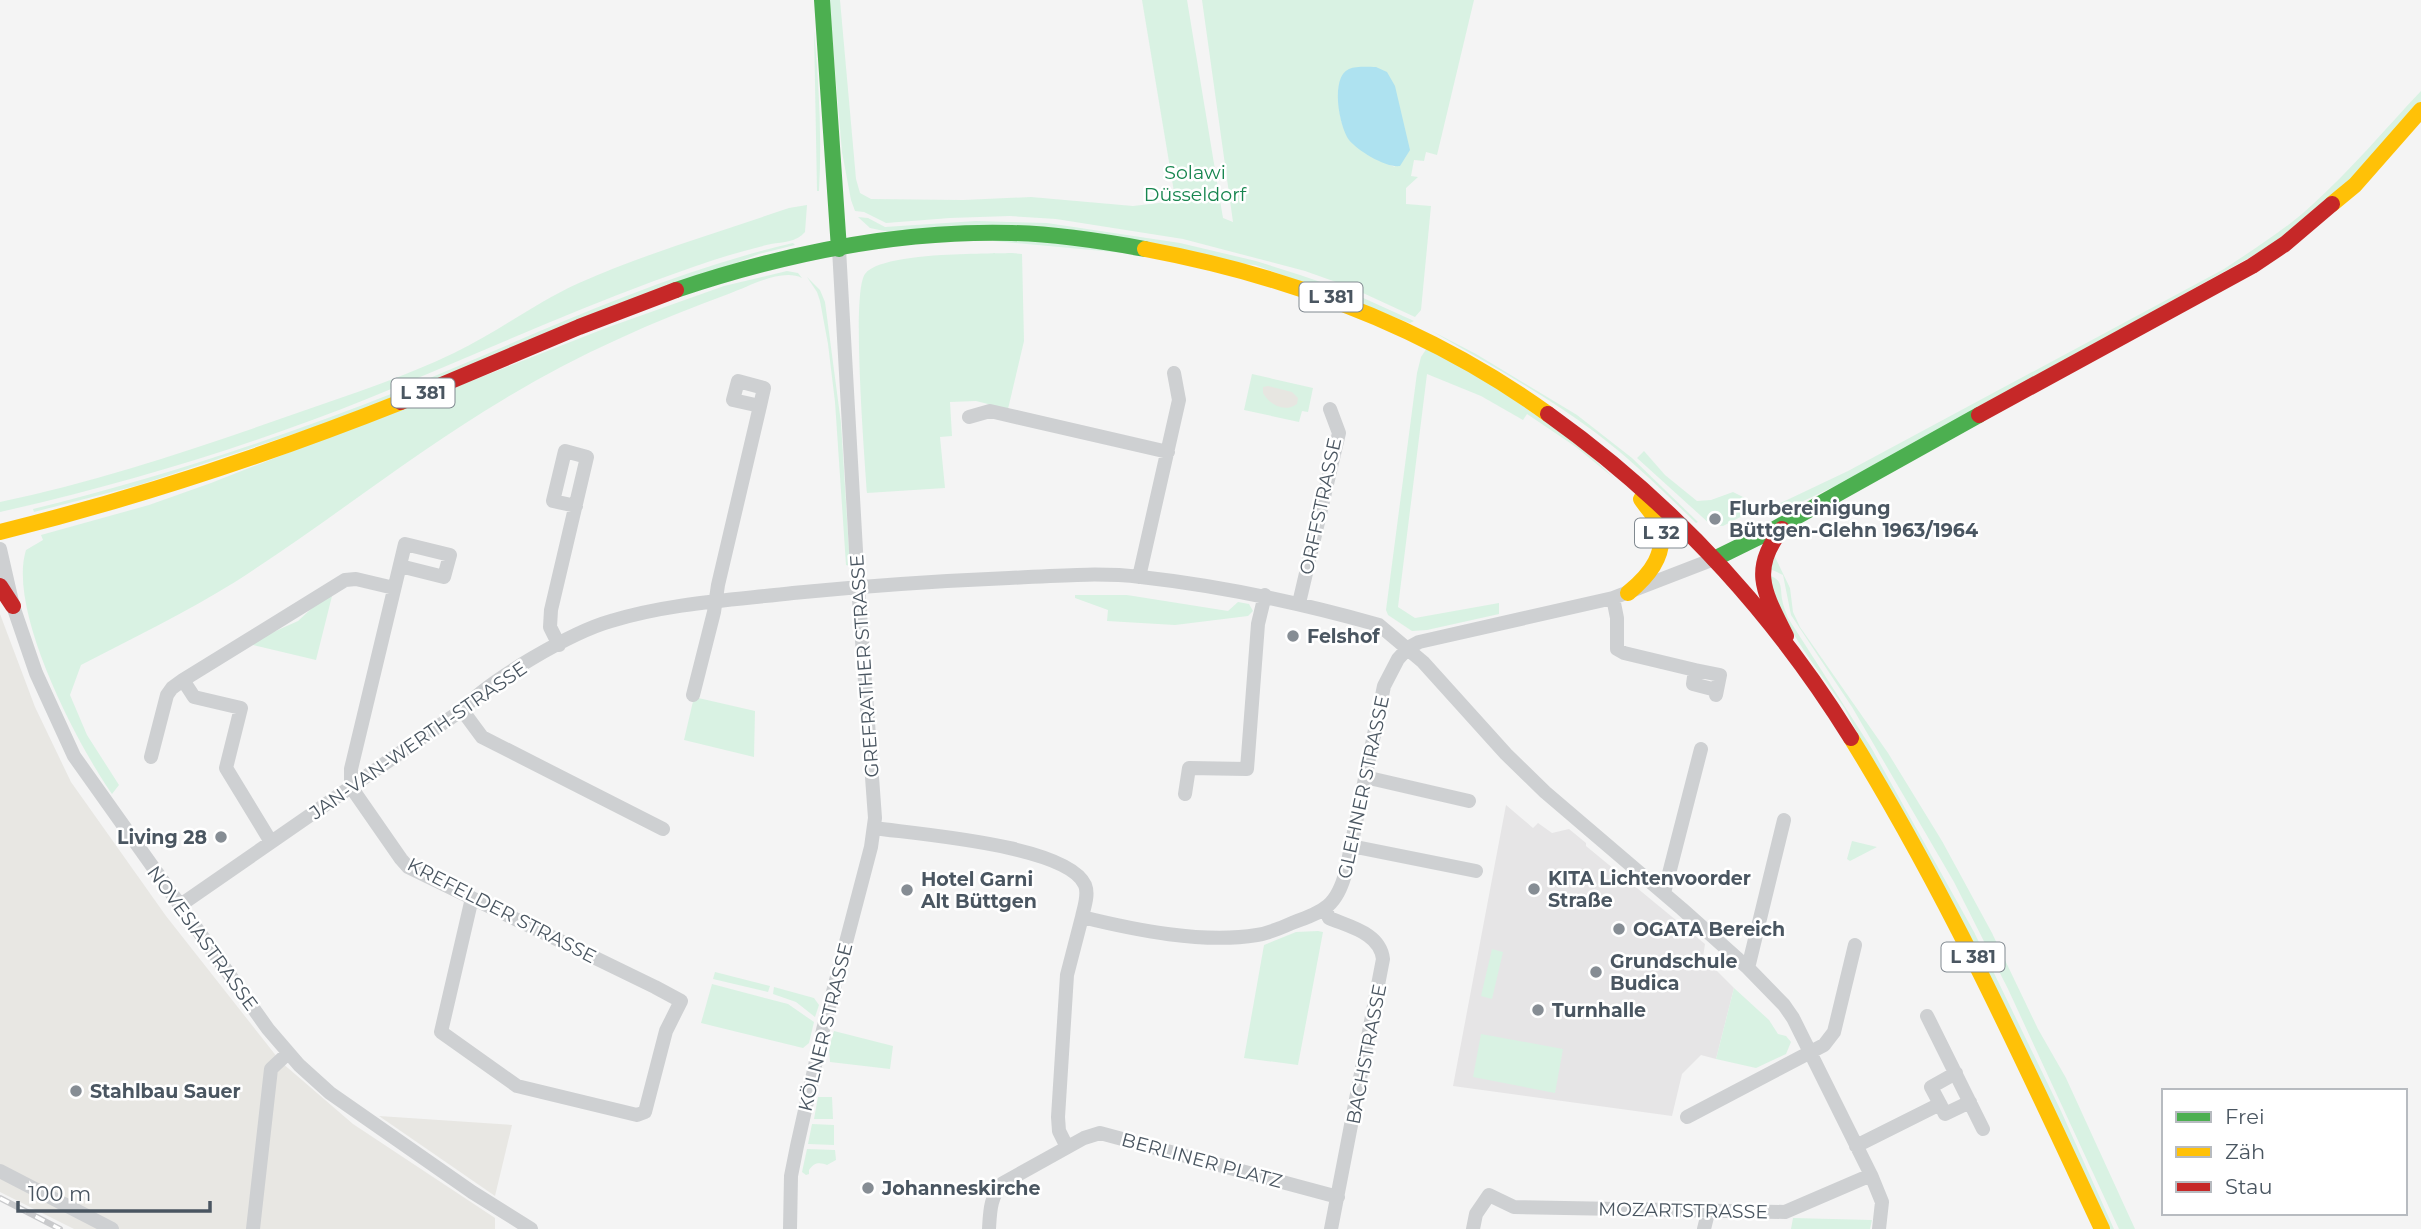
<svg xmlns="http://www.w3.org/2000/svg" width="2421" height="1229" viewBox="0 0 2421 1229" font-family="Montserrat,sans-serif">
	<style>
		.commercial { fill: #e8e7e3 }
		.education { fill: #e6e5e6 }
		.green { fill: #d9f2e3; fill-rule: evenodd }
		.sand { fill: #e7e6e1 }
		.water { fill: #aee2f0 }
		.lines { fill: none; stroke-linecap: round; stroke-linejoin: round }
		.street { stroke: #ced0d2; stroke-width: 14 }
		.fast { stroke: #4caf50; stroke-width: 16 }
		.slow { stroke: #ffc107; stroke-width: 16 }
		.jam { stroke: #c62828; stroke-width: 16 }
		.rail-casing { stroke: #c9cacc; stroke-width: 6 }
		.rail { stroke: #fff; stroke-width: 3.5; stroke-dasharray: 10; stroke-linecap: butt }
		.poi-dot { fill: #868d94; stroke: #fff; stroke-width: 2.5 }
		.labels { text-anchor: middle; stroke-width: 5; stroke-linejoin: round; paint-order: stroke }
		.shield { fill: #fff; stroke: #808990; stroke-width: 2 }
		.shield-label { font-size: 18px; font-weight: bold; fill: #4a5661 }
		.park-label { font-size: 19px; fill: #17864f; stroke: #fff }
		.street-label { font-size: 19px; fill: #4a5661; stroke: #fff }
		.poi-label { font-size: 19px; font-weight: bold; fill: #4a5661; stroke: #fff; text-anchor: start }
	</style>
	<rect width="100%" height="100%" fill="#f4f4f4"/>
	<!-- commercial -->
	<path class="commercial" d="M0,614L35,707L71,782L166,916L281,1062L353,1124L495,1218V1229H74L0,1192Z
		M379,1116L512,1125L495,1196Z"/>
	<!-- education -->
	<path class="education" d="M1506,805L1533,828L1538,823L1552,833L1569,829L1586,843V846L1705,944L1703,957L1734,988L1716,1059L1701,1055L1682,1074L1672,1116L1453,1086Z"/>
	<!-- green -->
	<path class="green" d="M829,0H840L856,179L860,193L871,199L963,200L1031,197L1133,206L1167,202L1176,204L1142,0H1187L1223,218L1233,222L1202,0H1474L1437,155L1426,152L1424,161L1414,160L1411,176L1418,177L1406,188V204L1431,206L1421,310L1415,317L1350,287L1305,271L1183,239L1056,219L1010,216L950,218L886,223L864,212L855,211L851,200L842,152ZM1339,83L1395,167C1347,147 1337,134 1339,83Z
		M814,30C819,84 822,137 819,191H817Z
		M2421,91V103L2350,180L2281,240L1852,478L1774,515L1766,510L1848,471L2224,269C2254,249 2285,230 2312,205C2351,170 2385,129 2421,91Z
		M807,205L805,232C797,242 783,242 771,244C731,253 692,267 654,281C540,323 430,376 315,419C213,457 106,488 0,512V502C103,480 201,447 300,412C352,394 404,377 454,353C496,333 535,303 579,283C647,253 719,232 789,208Z
		M858,217L868,218L885,227L976,221L1047,223L1180,243L1256,261L1300,275L1350,292L1414,321L1410,323L1255,265L884,231L870,228Z
		M793,243L795,245L759,254L321,425L139,485L34,512L33,509C156,479 277,439 396,392C527,339 655,275 793,243Z
		M1012,253L1022,254L1024,341L1008,409L976,401L950,402L952,436L940,437L945,488L867,493C865,460 851,293 865,274C881,252 983,254 1012,253Z
		M787,271L798,273L802,278C782,268 750,286 731,293C654,321 577,355 506,398C412,454 327,523 235,582C185,613 133,638 81,665L70,695L87,735L119,785L112,794C77,744 7,610 26,550L43,540L41,535L149,505L211,483L606,328L724,286Z
		M807,277L820,290L825,302L841,423L850,566L846,565L835,402L828,344L820,301L817,292Z
		M1430,330L1476,354L1577,415L1632,458L1698,522L1696,523C1664,492 1632,460 1596,433C1544,394 1487,363 1430,330Z
		M1427,348L1488,382L1579,445L1615,479L1576,447L1527,414L1523,420L1481,396L1427,374L1398,607L1415,618L1499,603V614L1427,630L1412,631L1388,615L1386,610L1417,373L1421,357Z
		M1252,374L1313,388L1308,412L1302,411L1299,422L1244,410Z
		M1644,451L1665,475L1697,501L1711,500L1733,492L1747,499L1752,511L1723,526L1711,525L1637,458Z
		M1775,557L1790,588L1793,612L1800,627L1888,753L1942,841L1992,933L2038,1029L2066,1078L2135,1229H2119L2008,989L1954,882L1852,707L1791,615L1783,575L1768,568Z
		M1768,575C1783,580 1780,586 1782,599C1783,606 1786,612 1788,618L1872,749L1974,932L2061,1111L2114,1229H2110L1845,709C1818,669 1778,622 1768,575Z
		M333,592L316,660L253,645L251,642L298,621L324,597Z
		M1075,595H1127L1228,611L1238,602L1249,604L1253,611L1248,616L1175,625L1107,621L1108,610L1075,598Z
		M694,697L755,711L754,757L684,740Z
		M1852,841L1877,847L1850,861L1847,859Z
		M1318,931L1323,932L1298,1065L1244,1058L1264,945L1296,932Z
		M1492,949L1503,952L1492,999L1481,996Z
		M715,972L770,986L768,992L713,979Z
		M712,984L788,1004L814,1022L809,1043L803,1048L701,1023Z
		M774,987L814,998L819,1005L815,1017L796,1002L773,994Z
		M1734,988L1769,1020L1778,1034L1786,1036L1791,1042L1786,1054L1756,1068L1716,1059Z
		M834,1031L893,1046L890,1069L830,1062L829,1048Z
		M1481,1034L1563,1049L1555,1093L1473,1077Z
		M818,1097H832L833,1119H814Z
		M812,1124L834,1125V1145L808,1144Z
		M807,1149L835,1150L836,1160L827,1165C820,1162 814,1162 809,1170V1174L806,1175L802,1172Z
		M1793,1218L1872,1220L1870,1229H1791Z"/>
	<!-- sand -->
	<path class="sand" d="M1268,386L1292,392L1298,398L1297,404C1284,413 1270,405 1263,393V387Z"/>
	<!-- water -->
	<path class="water" d="M1376,67L1387,72L1395,86L1410,150L1400,166C1386,168 1358,151 1349,140C1339,126 1330,77 1349,69C1356,66 1368,67 1376,67Z"/>
	<g class="lines">
		<!-- street -->
		<path class="street" d="M969,417L990,411L1168,452
			M0,549L13,606L36,673L74,756L268,1029L299,1065L330,1093L472,1192L531,1229
			M400,566L444,577L450,555L405,544L351,769V787L401,859L408,867L655,987L681,1001L666,1031L645,1112L637,1115L517,1086L441,1032L472,898
			M1139,577L1179,400L1174,373
			M1613,598L1617,618V649L1624,653L1695,670
			M1299,603L1339,433L1330,409
			M559,645L550,627L551,610L587,457L565,451L553,501L576,506
			M693,695L714,612L718,585L760,406L764,388L738,381L733,400L760,406
			M1716,695L1720,675L1695,670L1693,684L1716,690
			M462,710L482,737L663,829
			M151,757L167,695L172,688L183,680
			M1365,777L1469,801
			M1185,794L1189,768L1247,769L1258,624L1265,595
			M874,828C915,834 1068,845 1085,885C1089,895 1084,907 1082,917
			M271,842L226,768L241,708L194,697L183,680L345,580L356,579L394,588
			M1351,846L1476,871
			M1664,893L1701,749
			M179,906L462,710C489,680 572,632 611,621C670,603 733,600 793,593C865,586 937,581 1009,578C1053,576 1098,572 1141,577C1222,586 1301,603 1379,625L1423,662L1506,754L1545,792L1682,909L1748,968L1784,1005L1793,1018L1871,1175L1882,1202L1879,1229
			M1326,910L1329,918C1350,927 1380,933 1383,959L1331,1229
			M1748,968L1784,820
			M1927,1016L1983,1129
			M1940,1104L1931,1087L1956,1073
			M1687,1117L1824,1045L1834,1032L1855,945
			M1856,1146L1940,1104L1945,1114L1970,1102
			M1067,1147L1059,1131L1058,1117L1067,975L1082,917C1135,930 1203,944 1257,935C1269,933 1281,928 1292,923C1325,911 1337,906 1346,871L1384,686L1398,659L1408,648L1419,642L1613,598L1714,559
			M0,1171L112,1229
			M253,1229L271,1069L288,1053
			M790,1229L791,1176L797,1146L823,1030L871,847L875,818L858,586L839,249
			M989,1229C990,1212 990,1196 1003,1183L1084,1138L1100,1133L1338,1197
			M1473,1229L1476,1214L1489,1195L1514,1207L1785,1212L1871,1175
			M1704,1229L1709,1209"/>
		<!-- fast -->
		<path class="fast" d="M822,0L839,249
			M676,290C783,254 899,230 1012,233C1057,234 1101,241 1145,249
			M1714,559L1771,531L1979,415"/>
		<!-- slow -->
		<path class="slow" d="M2332,204L2355,185L2421,110
			M1145,249C1289,276 1429,328 1548,414
			M0,532C137,498 270,454 401,402
			M1628,593C1650,575 1670,551 1657,522C1653,513 1646,507 1641,499
			M1851,738C1948,895 2024,1062 2102,1229"/>
		<!-- jam -->
		<path class="jam" d="M401,402L579,327L676,290
			M1548,414C1670,501 1772,611 1851,738
			M1979,415L2252,266L2285,244L2332,204
			M1782,529C1749,570 1765,594 1786,636
			M0,586L13,606"/>
		<!-- rail casing -->
		<g class="rail-casing">
			<path id="rail" d="M0,1198L60,1229"/>
		</g>
		<!-- rail -->
		<use href="#rail" class="rail"/>
	</g>
	<!-- markers -->
	<g class="poi-dot">
		<circle cx="1715" cy="519" r="7"/>
		<circle cx="1293" cy="636" r="7"/>
		<circle cx="221" cy="837" r="7"/>
		<circle cx="1534" cy="889" r="7"/>
		<circle cx="907" cy="890" r="7"/>
		<circle cx="1619" cy="929" r="7"/>
		<circle cx="1596" cy="972" r="7"/>
		<circle cx="1538" cy="1010" r="7"/>
		<circle cx="76" cy="1091" r="7"/>
		<circle cx="868" cy="1188" r="7"/>
	</g>
	<g class="labels">
		<!-- shield labels -->
		<g class="shield">
			<rect x="1299.5" y="282.5" width="63" height="29" rx="5"/>
			<rect x="391.5" y="378.5" width="63" height="29" rx="5"/>
			<rect x="1635" y="518.5" width="52" height="29" rx="5"/>
			<rect x="1941.5" y="942.5" width="63" height="29" rx="5"/>
		</g>
		<g class="shield-label">
			<text x="1331" y="303">L 381</text>
			<text x="423" y="399">L 381</text>
			<text x="1661" y="539">L 32</text>
			<text x="1973" y="963">L 381</text>
		</g>
		<!-- park labels -->
		<g class="park-label">
			<text x="1195" y="179">Solawi<tspan x="1195" dy="22">Düsseldorf</tspan></text>
		</g>
		<!-- street labels -->
		<g class="street-label">
			<text transform="translate(1320 506) rotate(-78)" y="7">ORFFSTRASSE</text>
			<text transform="translate(864 666) rotate(-94)" y="7">GREFRATHER STRASSE</text>
			<text transform="translate(418 740) rotate(-35)" y="7">JAN-VAN-WERTH-STRASSE</text>
			<text transform="translate(1363 787) rotate(-78)" y="7">GLEHNER STRASSE</text>
			<text transform="translate(502 910) rotate(27)" y="7">KREFELDER STRASSE</text>
			<text transform="translate(203 938) rotate(54)" y="7">NOVESIASTRASSE</text>
			<text transform="translate(825 1027) rotate(-76)" y="7">KÖLNER STRASSE</text>
			<text transform="translate(1366 1054) rotate(-79)" y="7">BACHSTRASSE</text>
			<text transform="translate(1202 1160) rotate(15)" y="7">BERLINER PLATZ</text>
			<text transform="translate(1683 1210) rotate(1)" y="7">MOZARTSTRASSE</text>
		</g>
		<!-- poi labels -->
		<g class="poi-label">
			<text x="1729" y="515">Flurbereinigung<tspan x="1729" dy="22">Büttgen-Glehn 1963/1964</tspan></text>
			<text x="1307" y="643">Felshof</text>
			<text x="207" y="844" text-anchor="end">Living 28</text>
			<text x="1548" y="885">KITA Lichtenvoorder<tspan x="1548" dy="22">Straße</tspan></text>
			<text x="921" y="886">Hotel Garni<tspan x="921" dy="22">Alt Büttgen</tspan></text>
			<text x="1633" y="936">OGATA Bereich</text>
			<text x="1610" y="968">Grundschule<tspan x="1610" dy="22">Budica</tspan></text>
			<text x="1552" y="1017">Turnhalle</text>
			<text x="90" y="1098">Stahlbau Sauer</text>
			<text x="882" y="1195">Johanneskirche</text>
		</g>
	</g>
	<!-- legend -->
	<rect x="2162" y="1089" width="245" height="126" fill="#ffffff" stroke="#b7bbc0" stroke-width="2"/>
	<rect x="2176" y="1112" width="35" height="10" fill="#4caf50" stroke="#b7bbc0" stroke-width="2"/>
	<text x="2225" y="1124" font-size="21" fill="#4a5661">Frei</text>
	<rect x="2176" y="1147" width="35" height="10" fill="#ffc107" stroke="#b7bbc0" stroke-width="2"/>
	<text x="2225" y="1159" font-size="21" fill="#4a5661">Zäh</text>
	<rect x="2176" y="1182" width="35" height="10" fill="#c62828" stroke="#b7bbc0" stroke-width="2"/>
	<text x="2225" y="1194" font-size="21" fill="#4a5661">Stau</text>
	<!-- scale -->
	<path d="M18 1201v10h192v-10" fill="none" stroke="#4a5661" stroke-width="3.5"/>
	<text x="28" y="1201" font-size="21" fill="#4a5661" stroke="#ffffff" stroke-width="5" paint-order="stroke">100 m</text>
</svg>
